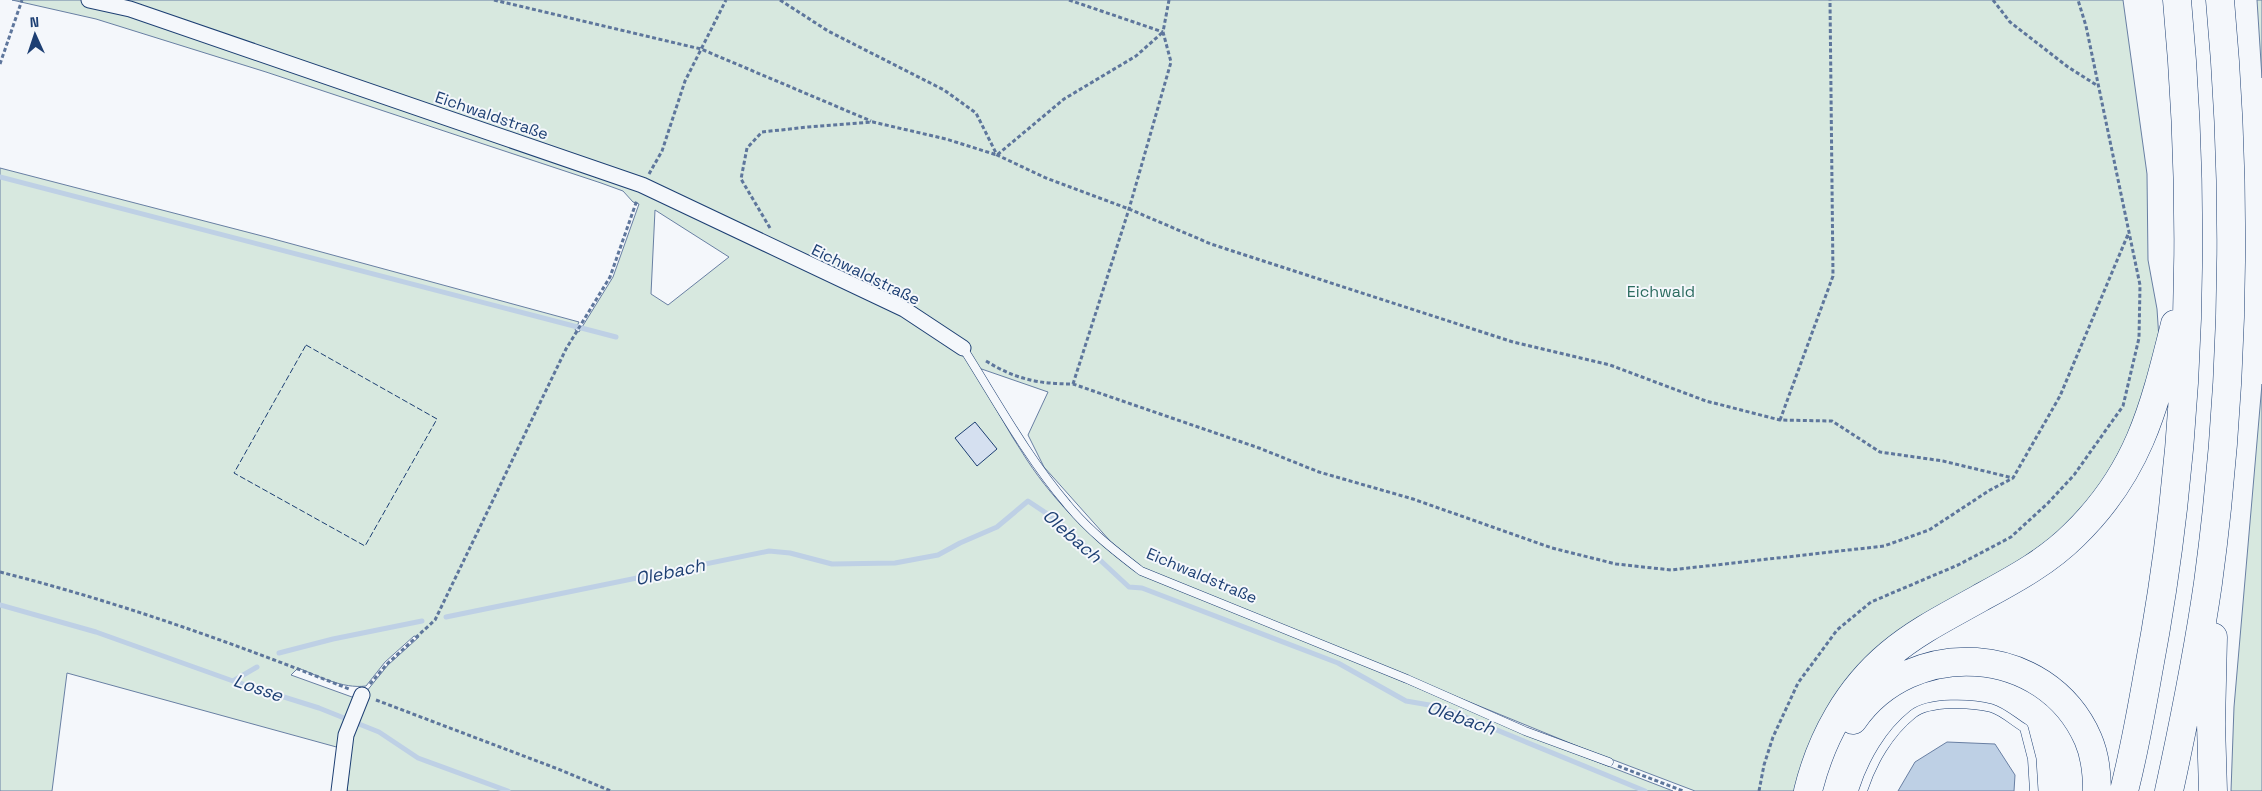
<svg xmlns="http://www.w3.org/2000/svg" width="2262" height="791" viewBox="0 0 2262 791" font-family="'Space Grotesk',sans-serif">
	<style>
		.green { fill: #d7e8df; stroke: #687fa3; fill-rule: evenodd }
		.water { fill: #bed0e5; stroke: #687fa3 }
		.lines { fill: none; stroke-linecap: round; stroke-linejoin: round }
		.stream { stroke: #bed0e5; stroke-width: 5 }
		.building { fill: #d5e0f0; stroke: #1d3f73 }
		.lane-casing { stroke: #1d3f73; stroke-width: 9 }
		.street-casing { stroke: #1d3f73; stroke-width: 17 }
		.highway-casing { stroke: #1d3f73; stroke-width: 29 }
		.path { stroke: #5e769c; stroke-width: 3; stroke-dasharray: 4 2.5; stroke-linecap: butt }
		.lane { stroke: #f4f7fb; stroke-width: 8 }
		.street { stroke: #f4f7fb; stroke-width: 15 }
		.highway { stroke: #f4f7fb; stroke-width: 28 }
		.fence { stroke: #1d3f73; stroke-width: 1; stroke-dasharray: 6 2.5; stroke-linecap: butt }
		.labels { text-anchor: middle; stroke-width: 4; stroke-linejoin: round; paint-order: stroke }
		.street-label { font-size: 16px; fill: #1d3f73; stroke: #f4f7fb }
		.park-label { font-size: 16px; fill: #2c6c60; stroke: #f4f7fb }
		.water-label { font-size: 18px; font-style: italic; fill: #1d3f73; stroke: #f4f7fb }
	</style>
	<rect width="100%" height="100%" fill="#f4f7fb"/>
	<!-- green -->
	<path class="green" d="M12,0H2123L2147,174L2148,260L2157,309L2159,339L2145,403L2092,503L2039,552L1922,619L1799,791H1695L1582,748L1144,569L1111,542L1044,467L1028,435L1048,392L970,365C990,397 1007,430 1027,460C1056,504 1096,543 1139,574L1353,660L1525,734L1673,791H347L351,751L67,673L52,791H0V168L270,238L579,322L575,330L579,332L613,277L639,204L633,202L623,191L601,183L266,72L96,19ZM655,210L729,257L668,305L651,294ZM414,636L419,637L388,665L366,692L352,697L291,675L298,668C319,676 342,689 366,686L385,662Z
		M2257,0H2262V78Z
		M2262,384V791H2231L2234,707Z"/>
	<!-- water -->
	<path class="water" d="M1947,742L1995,744L2015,775L2014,791H1898L1915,762Z"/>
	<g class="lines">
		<!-- stream -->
		<path class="stream" d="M0,177L616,337
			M0,605L96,632L233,681L319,708L379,732L418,758L508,791
			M446,617L769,551L790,553L832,564L895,563L938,555L960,543L997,527L1028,501L1058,521L1129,587L1142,588L1338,663L1406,701L1441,707L1645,791
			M279,653L333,639L422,621
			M233,681L257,667"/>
	</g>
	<!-- building -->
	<path class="building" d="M975,422L997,449L977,466L955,438Z"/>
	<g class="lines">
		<!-- lane casing -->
		<g class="lane-casing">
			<path id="lane" d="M963,348C996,400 1027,457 1067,504C1088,530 1115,551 1141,571L1407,679L1525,731L1609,762
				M1863,791C1872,763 1889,733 1913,714C1929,701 1972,703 1991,708C2002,711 2014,722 2024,728L2032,759L2034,791"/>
		</g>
		<!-- street casing -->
		<g class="street-casing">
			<path id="street" d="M89,0L130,9L642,185L904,309L963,348
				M339,791L346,735L362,695"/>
		</g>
		<!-- highway casing -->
		<g class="highway-casing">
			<path id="highway" d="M2213,637L2211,724L2213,791
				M1853,720C1911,636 2046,643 2088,739C2095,755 2097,774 2097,791
				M1808,791C1821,738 1848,689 1890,654C1917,631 1950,615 1980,598C2013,580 2047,562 2074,535C2139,472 2154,408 2175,324
				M2124,791C2134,752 2141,713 2148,673C2190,452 2198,224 2177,0
				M2169,791C2184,722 2198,652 2208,583C2234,391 2238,193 2220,0"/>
		</g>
		<!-- path -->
		<path class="path" d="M494,0L701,49L871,121
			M780,0L828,31L944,90L976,113L997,155L1046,178L1129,209L1211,244L1513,342L1610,365L1706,401L1780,420L1832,421L1880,452L1943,461L2013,478
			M1069,0L1163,32
			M1993,0L2010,22L2068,67L2098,86
			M0,64L22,0
			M649,174L662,151L685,81L726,0
			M770,228L741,179L747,148L762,132L808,127L873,122L946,139L997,155L1064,99L1136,56L1163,32
			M986,361C1015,379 1038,384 1073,384L1259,448L1319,472L1413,499L1552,548L1616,564L1671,570L1884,546L1929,530L1990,490L2013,478L2060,396L2129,232
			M1073,384L1129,209L1171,62L1163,32L1169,0
			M1780,420L1833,276L1830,0
			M0,572C119,602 236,644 349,689
			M370,684L387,664L435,620L566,349L610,277L637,200
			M376,700L558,769L611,791
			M1618,766L1683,791
			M1759,791L1764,765L1773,737L1798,683L1837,630L1871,602L1958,565L2011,537L2048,503L2074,475L2123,406L2139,338L2140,285L2086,26L2078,0"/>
		<!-- lane -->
		<use href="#lane" class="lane"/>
		<!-- street -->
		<use href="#street" class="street"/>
		<!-- highway -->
		<use href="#highway" class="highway"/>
		<!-- fence -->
		<path class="fence" d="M306,345L437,419L365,546L234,473Z"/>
	</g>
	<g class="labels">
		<!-- street labels -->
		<g class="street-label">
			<text transform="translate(492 115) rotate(19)" y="6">Eichwaldstraße</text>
			<text transform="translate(866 274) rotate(26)" y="6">Eichwaldstraße</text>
			<text transform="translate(1202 575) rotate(23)" y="6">Eichwaldstraße</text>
		</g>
		<!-- park labels -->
		<g class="park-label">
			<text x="1661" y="297">Eichwald</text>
		</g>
		<!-- water labels -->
		<g class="water-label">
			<text transform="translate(1072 536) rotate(41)" y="6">Olebach</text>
			<text transform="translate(670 572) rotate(-12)" y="6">Olebach</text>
			<text transform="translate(258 688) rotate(19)" y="6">Losse</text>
			<text transform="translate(1461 718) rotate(19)" y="6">Olebach</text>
		</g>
	</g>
	<!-- north arrow -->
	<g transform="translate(35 35) rotate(357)" stroke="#f4f7fb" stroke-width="4" paint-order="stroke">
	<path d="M0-4L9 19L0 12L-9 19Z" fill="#1d3f73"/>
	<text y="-8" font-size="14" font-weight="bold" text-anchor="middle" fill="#1d3f73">N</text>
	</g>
</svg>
